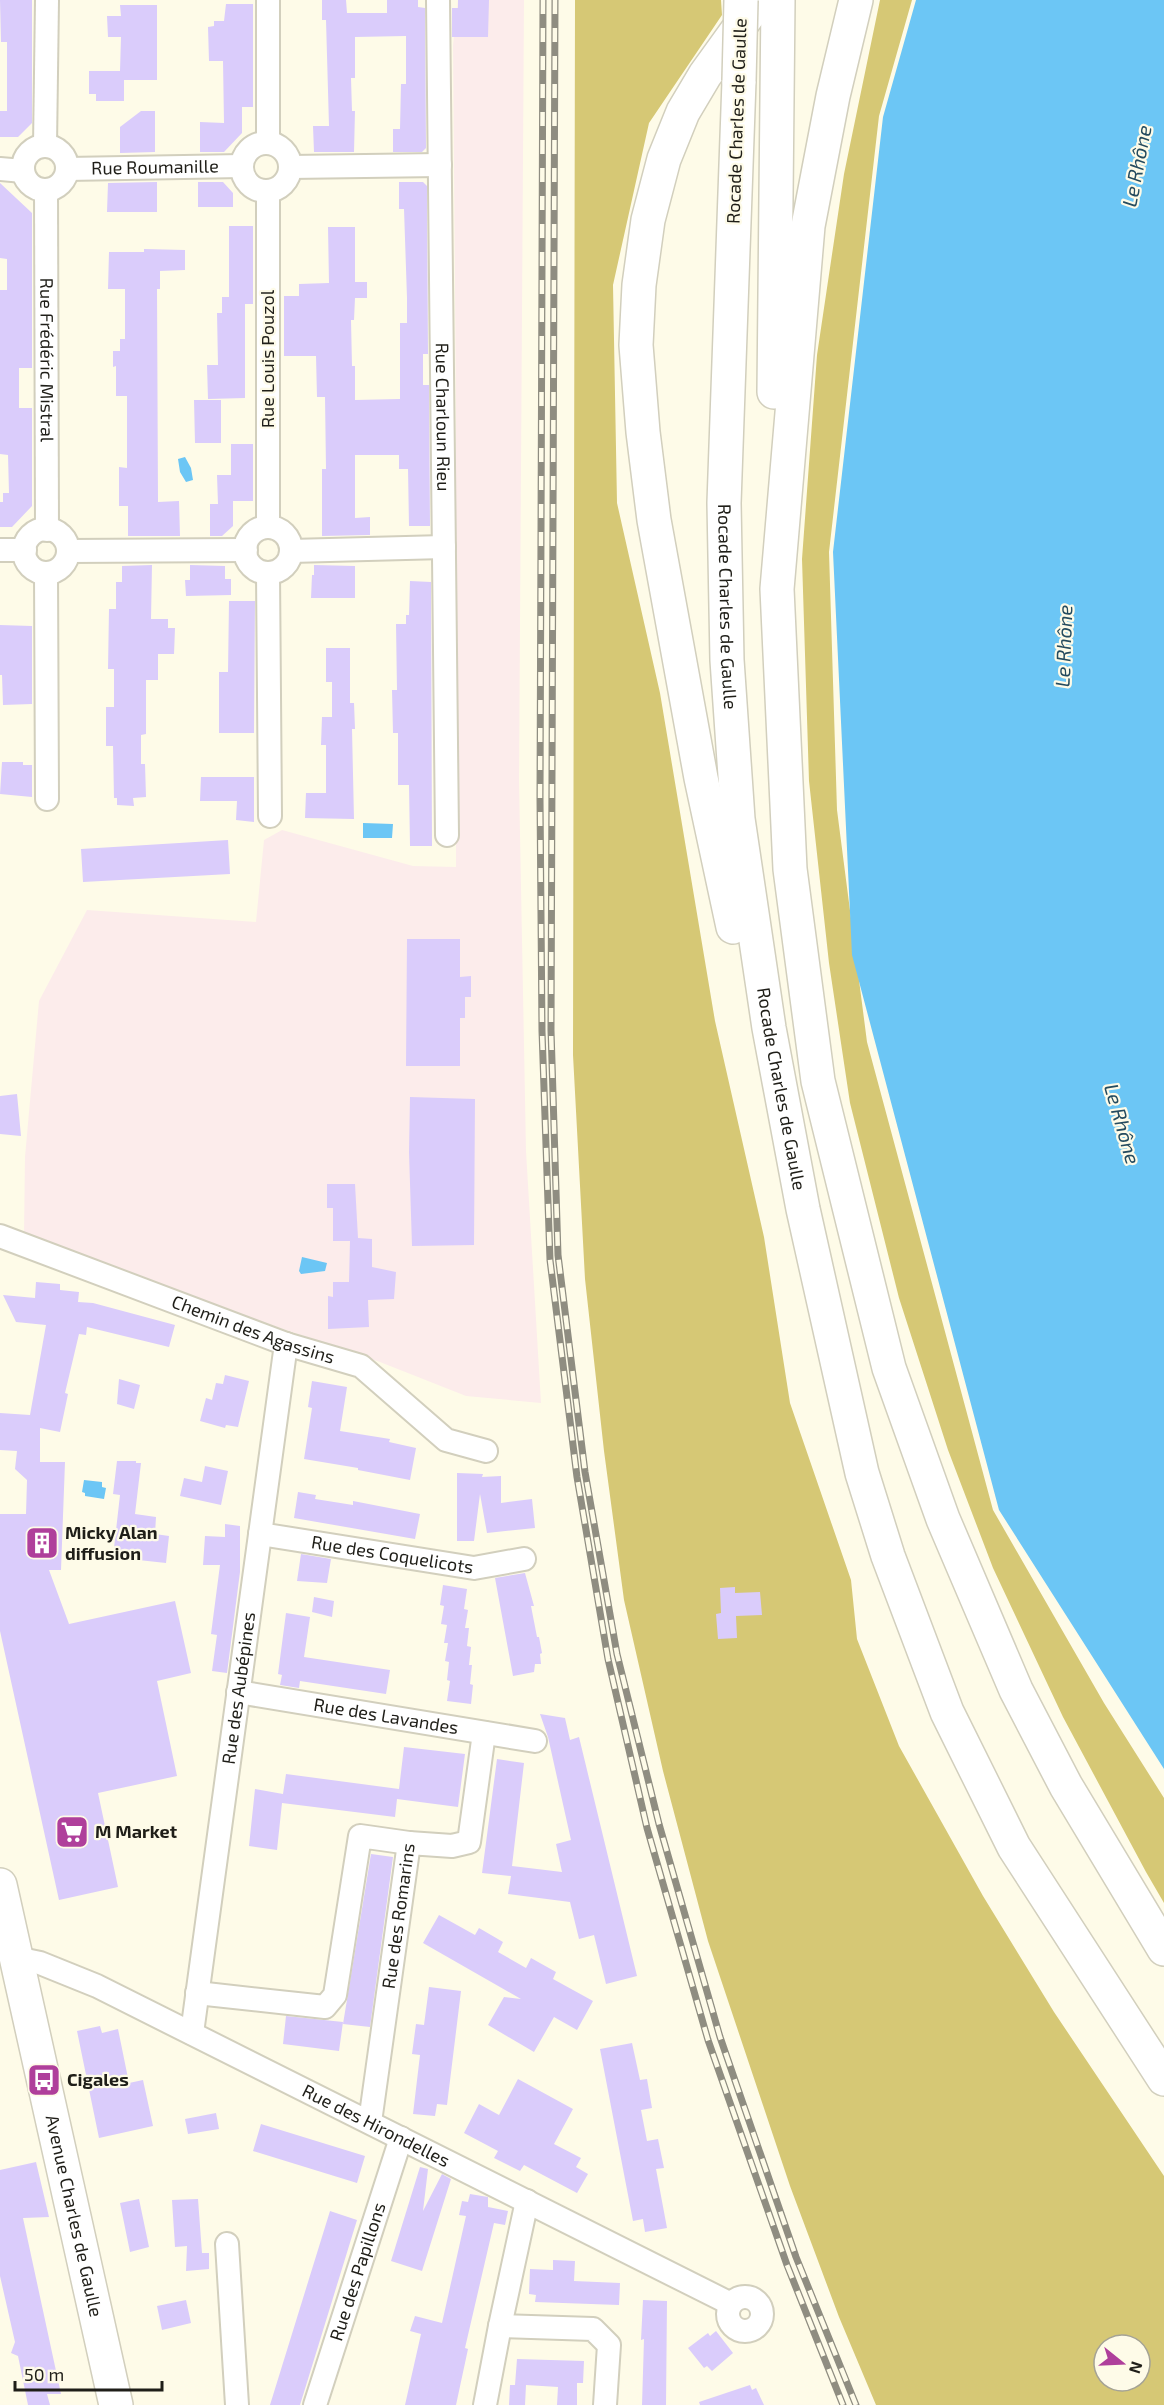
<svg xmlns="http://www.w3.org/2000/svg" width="1164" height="2405" viewBox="0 0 1164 2405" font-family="'Exo 2',sans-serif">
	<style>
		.industrial { fill: #fceceb }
		.green { fill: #d6c875; fill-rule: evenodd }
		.water { fill: #6cc6f5 }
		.building { fill: #daccfb }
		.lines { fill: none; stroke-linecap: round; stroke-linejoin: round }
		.street-casing { stroke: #d2cfbd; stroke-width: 26 }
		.primary-casing { stroke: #d2cfbd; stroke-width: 36 }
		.highway-casing { stroke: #d2cfbd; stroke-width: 36 }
		.street { stroke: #fff; stroke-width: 22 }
		.primary { stroke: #fff; stroke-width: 33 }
		.highway { stroke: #fff; stroke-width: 33 }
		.rail-casing { stroke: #8f8d81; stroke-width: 7 }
		.rail { stroke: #fefbe8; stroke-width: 4.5; stroke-dasharray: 14; stroke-linecap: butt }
		.highway-bridge-casing { stroke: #d2cfbd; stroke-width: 36; stroke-linecap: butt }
		.highway-bridge { stroke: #fff; stroke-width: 33 }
		.labels { text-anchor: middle; stroke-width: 4.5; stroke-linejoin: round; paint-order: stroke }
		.street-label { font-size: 18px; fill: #1f1e18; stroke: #fefbe8 }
		.poi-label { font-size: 18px; font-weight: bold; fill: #1f1e18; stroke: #fefbe8; text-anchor: start }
		.water-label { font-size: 20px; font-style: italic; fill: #244b5f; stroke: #fefbe8 }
	</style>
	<rect width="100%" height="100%" fill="#fefbe8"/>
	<!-- industrial -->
	<path class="industrial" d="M458,0H524L519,781L526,1151L541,1403L466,1396L380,1362L225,1309L24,1234L25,1157L39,1001L87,910L256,922L264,840L282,830L413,866L456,867V408L453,45Z"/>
	<!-- green -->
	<path class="green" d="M575,0H721L722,15L649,123L613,285L617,503L660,693L715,1021L764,1237L790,1403L851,1580L857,1639L899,1746L983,1896L1054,2012L1164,2176V2405H876L839,2317L790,2186L708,1941L663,1771L624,1600L604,1451L585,1279L573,1055ZM1104,2345H1140V2381H1104Z
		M880,0H912L879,116L829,552L837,810L867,1042L993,1510L1104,1703L1164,1798V1903L1146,1872L1063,1717L993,1568L948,1450L899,1298L850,1103L829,963L809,781L802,559L817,355L844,174Z"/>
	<!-- water -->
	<path class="water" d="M916,0H1164V1769L999,1510L852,955L833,552L883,117Z
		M185,457L191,468L193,480L186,482L180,472L178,459Z
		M363,823L393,824L392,838H363Z
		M302,1257L327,1263L325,1271L301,1274L299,1271Z
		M84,1480L102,1482V1487L106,1488L104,1499L85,1496V1493L82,1492Z"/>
	<!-- building -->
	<path class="building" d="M0,0H32V123L18,137H0V111H7V42H1Z
		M322,0H346L347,13H387V0H418V7L425,8L426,148L422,152H393V129H400L401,84H406V36L355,37V78H351L352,111H355L354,152H314L313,126H329L326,20H322Z
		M458,0H489L488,37H452V8H458Z
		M226,4H253V107H242V133L224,152H200V122L224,123L223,61H209L208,27L214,26V21H224Z
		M120,5H157V80H124V101H96V94H89V71H120L121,37H108L107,16H121Z
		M141,111H155V152L120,153V127Z
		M157,182V212H107L108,183Z
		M198,182H223L233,193V207H198Z
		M399,182H423L427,186L428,354H423V385H429L430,526H409L408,469H399V455H355V518L370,517V535L322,536V469H326L325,397H317L316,356H284V296H299V284L329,283L328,227H355V282H367V298H355L354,320H351L352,366H355V400L400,399V323H407V298L404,209H399Z
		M0,183L32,213V368H19V408H32V506L12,527H0V502H3V493H9L8,455L0,454V290H7V259L0,258Z
		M229,226H253V304H245V398L208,399L207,365H218L217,313H222V297H229Z
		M144,249L185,250V270L160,271V289H157L158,502L179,501L180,536H128V506H119V467L127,468V396H116V366L113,367V351H120V339H125V289H108L109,252H144Z
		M194,400H221V443H195Z
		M231,444H253V501H233V526L222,536H210V504H218L217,475H231Z
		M152,565L151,619H168V628H175L174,654H158V680H146V734L141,735V764H145L146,797L133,798L134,806L117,805V798H114L113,746H106V707H114V669H108L109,609H116V582H122V566Z
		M190,565L225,566V579H231V595L186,596L185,580H190Z
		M314,565L355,566V598H311L312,575H314Z
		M410,581L431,582L432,846H410L409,785H398V733H393L392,690H397L396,624H406V615H409Z
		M229,601H255L254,733H219V672H228Z
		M0,625L32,626V704L3,705L2,675H0Z
		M326,648H350V703H354L355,729H352L354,819L305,818L306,793H326V745H321L322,717H332V682H326Z
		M2,762H23V765H32V797L0,794Z
		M201,777H254V822L236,820L237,801H200Z
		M228,840L230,874L83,882L81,849Z
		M407,939H460V977L471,976V997H465V1018H460V1066H406Z
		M17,1094L21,1136L0,1134V1096Z
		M410,1097L475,1099L474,1245L412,1246L409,1152Z
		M327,1184H355L358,1238L372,1239V1267L396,1272L394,1299L368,1300L369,1327L328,1329V1296L333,1297V1282H349L350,1241H333V1208H327Z
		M36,1282L60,1284V1290L79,1292L78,1302L93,1303L175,1325L169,1347L87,1327L86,1335L79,1334L65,1393L68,1394L60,1432L40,1428V1462H65L61,1570H49L69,1624L175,1601L191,1673L157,1681L177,1776L98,1793L118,1887L59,1900L0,1631V1514H26L27,1480L15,1469L17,1451L0,1450V1413L30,1415L46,1325L16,1322L3,1295L35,1298Z
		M225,1375L249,1381L238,1427L226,1425L225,1428L200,1421L206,1398L212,1400L216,1383L223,1384Z
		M119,1379L140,1385L134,1409L117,1404Z
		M312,1381L347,1387L340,1431L390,1439L389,1442L416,1448L410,1480L358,1470V1468L304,1459L312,1408L308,1407Z
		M117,1461H136V1463H141L135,1514L156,1517L155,1534L169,1536L166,1563L120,1558L114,1548L120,1495L113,1494Z
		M205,1466L228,1471L221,1505L180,1496L184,1478L202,1482Z
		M457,1473L483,1474L482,1477L501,1476V1503L532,1499L535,1528L487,1533L480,1494L474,1541H457Z
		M298,1492L316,1495L315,1499L353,1505V1501L420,1514L415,1539L294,1518Z
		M225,1524L240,1526V1572L227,1673L212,1671L217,1635L211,1634L220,1565H203L205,1536L225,1537Z
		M301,1554L331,1559L327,1583L297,1581Z
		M525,1573L534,1606H531L537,1637H539L542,1653L540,1654L541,1664H535L534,1672L513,1676L495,1578Z
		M443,1585L467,1589L464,1609L468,1610L465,1628H469L467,1646L471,1647L469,1665H472L470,1684L473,1685L471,1704L447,1701L450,1681L447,1680L449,1662L445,1661L448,1643H444L447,1625L441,1624L444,1606L440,1605Z
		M735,1587V1593L760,1592L762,1615L736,1616L737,1638L718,1639L716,1614L721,1613L720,1588Z
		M314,1597L334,1601L332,1617L312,1612Z
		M286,1613L310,1617L304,1657L390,1670L386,1694L300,1681L299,1688L280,1685L282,1675L278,1674Z
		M540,1714L565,1718L570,1740L579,1737L637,1976L606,1984L594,1935L579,1939L570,1902L508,1894L511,1876L482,1873L497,1759L524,1763L512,1866L562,1872L556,1844L571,1840L548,1737Z
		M404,1747L465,1754L458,1807L397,1799L395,1817L282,1803L277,1850L249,1846L255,1789L283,1794L286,1774L399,1789Z
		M371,1854L393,1857L370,2027L343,2024Z
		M439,1915L475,1935L479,1928L503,1942L498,1952L526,1968L531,1958L556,1972L553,1979L593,2001L577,2030L554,2017L534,2052L488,2025L504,1997L521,1999L423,1943Z
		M429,1987L461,1991L447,2105L437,2104L435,2116L413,2114L420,2055L412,2054L416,2024L424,2025Z
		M286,2016L343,2022L339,2051L283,2044Z
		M100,2026L102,2033L118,2029L129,2083L143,2080L153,2126L99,2138L77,2031Z
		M632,2043L640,2080L647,2079L652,2108L641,2110L647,2141L658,2139L664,2168L656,2169L667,2228L645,2232L643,2219L633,2221L600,2049Z
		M518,2079L573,2109L554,2144L581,2158L576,2167L588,2174L577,2193L524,2165L520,2171L494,2158L498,2151L464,2133L479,2104L499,2115Z
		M216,2113L219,2129L188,2134L185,2119Z
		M261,2124L365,2156L357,2183L253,2151Z
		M36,2162L49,2217L23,2218L61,2394H47L50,2405H28L18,2356L11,2353L15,2342L0,2276V2170Z
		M420,2167L428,2169L423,2211L442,2174L451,2179L422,2271L391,2261Z
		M470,2194L488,2197V2207L508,2211L505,2225L494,2223L465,2348L468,2349L456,2405H405L421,2334L410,2331L415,2316L442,2323L466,2216L459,2215L462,2201L468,2202Z
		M139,2199L149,2247L130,2252L120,2203Z
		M198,2199L202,2253H209V2269L186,2271L187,2246L175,2247L172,2200Z
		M330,2211L357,2220L300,2405H270Z
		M553,2260L575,2261L574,2281L620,2283L619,2305L535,2302L536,2295L529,2294L530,2269L553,2270Z
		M186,2300L191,2323L162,2330L157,2306Z
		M643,2300L667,2301L666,2405H642L644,2339L641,2340Z
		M716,2331L733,2353L712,2371L707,2366L704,2368L688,2348L708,2333L710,2336Z
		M517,2359L584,2361L583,2383H577V2405H557L558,2387L526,2385L525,2405H509L510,2385H517H515Z
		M750,2385L752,2390L756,2388L764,2405H700L699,2402Z"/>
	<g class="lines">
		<!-- street casing -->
		<g class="street-casing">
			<g id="street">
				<path d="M268,0V143"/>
				<path id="s1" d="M438,0L447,835"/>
				<circle cx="266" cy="167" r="24"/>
				<circle cx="45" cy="168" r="22"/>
				<path d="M45,146L47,0"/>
				<path d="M290,167L440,165"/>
				<path d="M0,169L23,171"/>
				<path id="s2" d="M67,169L242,166"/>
				<path id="s3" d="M46,190L47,530"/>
				<path d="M268,527V191"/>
				<circle cx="268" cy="550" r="23"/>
				<circle cx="46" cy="551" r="22"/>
				<path d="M0,550H25"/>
				<path d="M68,551L246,550"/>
				<path d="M291,551L444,547"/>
				<path d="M46,573L47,799"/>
				<path d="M268,573L270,816"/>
				<path id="s4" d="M0,1236L286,1344L361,1366L446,1440L486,1451"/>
				<path id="s5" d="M260,1534L474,1568L524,1559"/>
				<path id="s6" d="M238,1692L535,1741"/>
				<path id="s7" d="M16,1958L40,1963L97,1986L731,2304"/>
				<path d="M197,1993L325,2007L335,1995L360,1836L409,1843"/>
				<path id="s8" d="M192,2033L286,1344"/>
				<path id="s9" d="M370,2122L409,1843L452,1846L469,1842L484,1733"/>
				<path d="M227,2244L237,2405"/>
				<circle cx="745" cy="2314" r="17"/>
				<path d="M500,2326L593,2329L609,2345L605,2405"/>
				<path id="s10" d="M315,2405L401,2138"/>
				<path d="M485,2405L500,2326L527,2201"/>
			</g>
		</g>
		<!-- primary casing -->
		<g class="primary-casing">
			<g id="primary">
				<path id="s11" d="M0,1885L116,2405"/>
			</g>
		</g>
		<!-- highway casing -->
		<g class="highway-casing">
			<g id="highway">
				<path d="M856,0L833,96L808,226L777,589L790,869L818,1081L889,1368L943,1519L1016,1690L1066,1786L1164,1949"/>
				<path id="s12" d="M739,81L724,503L727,660L738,819L769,1028L803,1209L862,1473L888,1556L947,1712L1014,1847L1164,2079"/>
				<path d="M774,392L778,0"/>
				<path d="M733,927L701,778L654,520L643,432L636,345L639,285L648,220L664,159L683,112L705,75L759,0"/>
			</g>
		</g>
		<!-- street -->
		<use href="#street" class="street"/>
		<!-- primary -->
		<use href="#primary" class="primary"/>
		<!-- highway -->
		<use href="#highway" class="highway"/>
		<!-- rail casing -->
		<g class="rail-casing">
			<path id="rail" d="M543,0L540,798L542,1031L550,1260L577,1477L608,1659L647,1828L708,2040L787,2265L843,2405
				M555,0L551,1030L558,1255L585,1472L617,1654L659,1824L720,2037L796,2257L856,2405"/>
		</g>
		<!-- rail -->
		<use href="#rail" class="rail"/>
		<!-- highway-bridge casing -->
		<g class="highway-bridge-casing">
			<path id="highway-bridge" d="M739,81L741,0"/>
		</g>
		<!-- highway-bridge -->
		<use href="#highway-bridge" class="highway-bridge"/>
	</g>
	<!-- icons -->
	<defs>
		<g id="building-square" transform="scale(1.725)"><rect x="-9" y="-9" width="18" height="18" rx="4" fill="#af3f9b" stroke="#fefbe8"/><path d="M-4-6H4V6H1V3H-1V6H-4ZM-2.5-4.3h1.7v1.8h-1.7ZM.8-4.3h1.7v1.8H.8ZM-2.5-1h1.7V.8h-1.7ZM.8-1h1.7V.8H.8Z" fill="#fff"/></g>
		<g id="supermarket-square" transform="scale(1.725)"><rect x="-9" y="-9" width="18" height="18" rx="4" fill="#af3f9b" stroke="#fefbe8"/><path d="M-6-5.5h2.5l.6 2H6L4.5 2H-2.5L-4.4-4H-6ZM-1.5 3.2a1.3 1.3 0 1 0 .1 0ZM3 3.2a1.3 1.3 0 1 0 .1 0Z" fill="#fff"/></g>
		<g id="bus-square" transform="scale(1.725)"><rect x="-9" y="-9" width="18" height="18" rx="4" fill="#af3f9b" stroke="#fefbe8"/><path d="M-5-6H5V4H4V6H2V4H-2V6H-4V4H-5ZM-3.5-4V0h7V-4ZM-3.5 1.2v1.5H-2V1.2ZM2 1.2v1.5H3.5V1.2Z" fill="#fff"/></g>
	</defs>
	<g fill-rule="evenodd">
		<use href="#building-square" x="42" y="1543"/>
		<use href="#supermarket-square" x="72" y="1832"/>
		<use href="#bus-square" x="44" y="2080"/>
	</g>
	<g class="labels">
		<!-- street labels -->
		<g class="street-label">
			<text transform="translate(737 121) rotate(-88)" y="6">Rocade Charles de Gaulle</text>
			<text dy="6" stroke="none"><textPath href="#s2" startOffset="88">Rue Roumanille</textPath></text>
			<text transform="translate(268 359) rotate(-90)" y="6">Rue Louis Pouzol</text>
			<text dy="6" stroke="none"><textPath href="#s3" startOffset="170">Rue Frédéric Mistral</textPath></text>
			<text dy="6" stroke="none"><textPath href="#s1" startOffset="417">Rue Charloun Rieu</textPath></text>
			<text dy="6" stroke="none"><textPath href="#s12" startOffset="526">Rocade Charles de Gaulle</textPath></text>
			<text dy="6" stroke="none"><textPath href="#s12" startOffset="1012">Rocade Charles de Gaulle</textPath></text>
			<text dy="6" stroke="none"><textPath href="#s4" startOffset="270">Chemin des Agassins</textPath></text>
			<text dy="6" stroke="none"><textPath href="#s5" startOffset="134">Rue des Coquelicots</textPath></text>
			<text dy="6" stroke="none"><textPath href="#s8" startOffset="348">Rue des Aubépines</textPath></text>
			<text dy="6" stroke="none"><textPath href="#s6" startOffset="150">Rue des Lavandes</textPath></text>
			<text dy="6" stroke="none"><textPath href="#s9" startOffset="208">Rue des Romarins</textPath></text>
			<text dy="6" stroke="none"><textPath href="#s7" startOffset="398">Rue des Hirondelles</textPath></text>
			<text dy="6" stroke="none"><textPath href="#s11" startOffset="339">Avenue Charles de Gaulle</textPath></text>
			<text dy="6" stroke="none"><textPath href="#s10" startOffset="140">Rue des Papillons</textPath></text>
		</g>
		<!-- poi labels -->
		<g class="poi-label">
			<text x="65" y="1539">Micky Alan<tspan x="65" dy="21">diffusion</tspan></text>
			<text x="95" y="1838">M Market</text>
			<text x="67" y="2086">Cigales</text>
		</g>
		<!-- water labels -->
		<g class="water-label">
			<text transform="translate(1137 166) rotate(-79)" y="7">Le Rhône</text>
			<text transform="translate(1064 646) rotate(-88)" y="7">Le Rhône</text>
			<text transform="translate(1122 1124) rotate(74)" y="7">Le Rhône</text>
		</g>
	</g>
	<!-- north arrow -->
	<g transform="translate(1122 2363) rotate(108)"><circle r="28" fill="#fefbe8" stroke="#a5a395" stroke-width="1.5"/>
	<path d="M0-4.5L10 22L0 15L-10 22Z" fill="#af3f9b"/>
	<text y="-9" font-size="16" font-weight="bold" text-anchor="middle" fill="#1f1e18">N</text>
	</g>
	<!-- scale -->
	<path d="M15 2381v9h147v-9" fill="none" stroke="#1f1e18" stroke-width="3"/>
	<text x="24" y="2381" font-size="18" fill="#1f1e18" stroke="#fefbe8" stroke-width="4.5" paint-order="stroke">50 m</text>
</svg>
